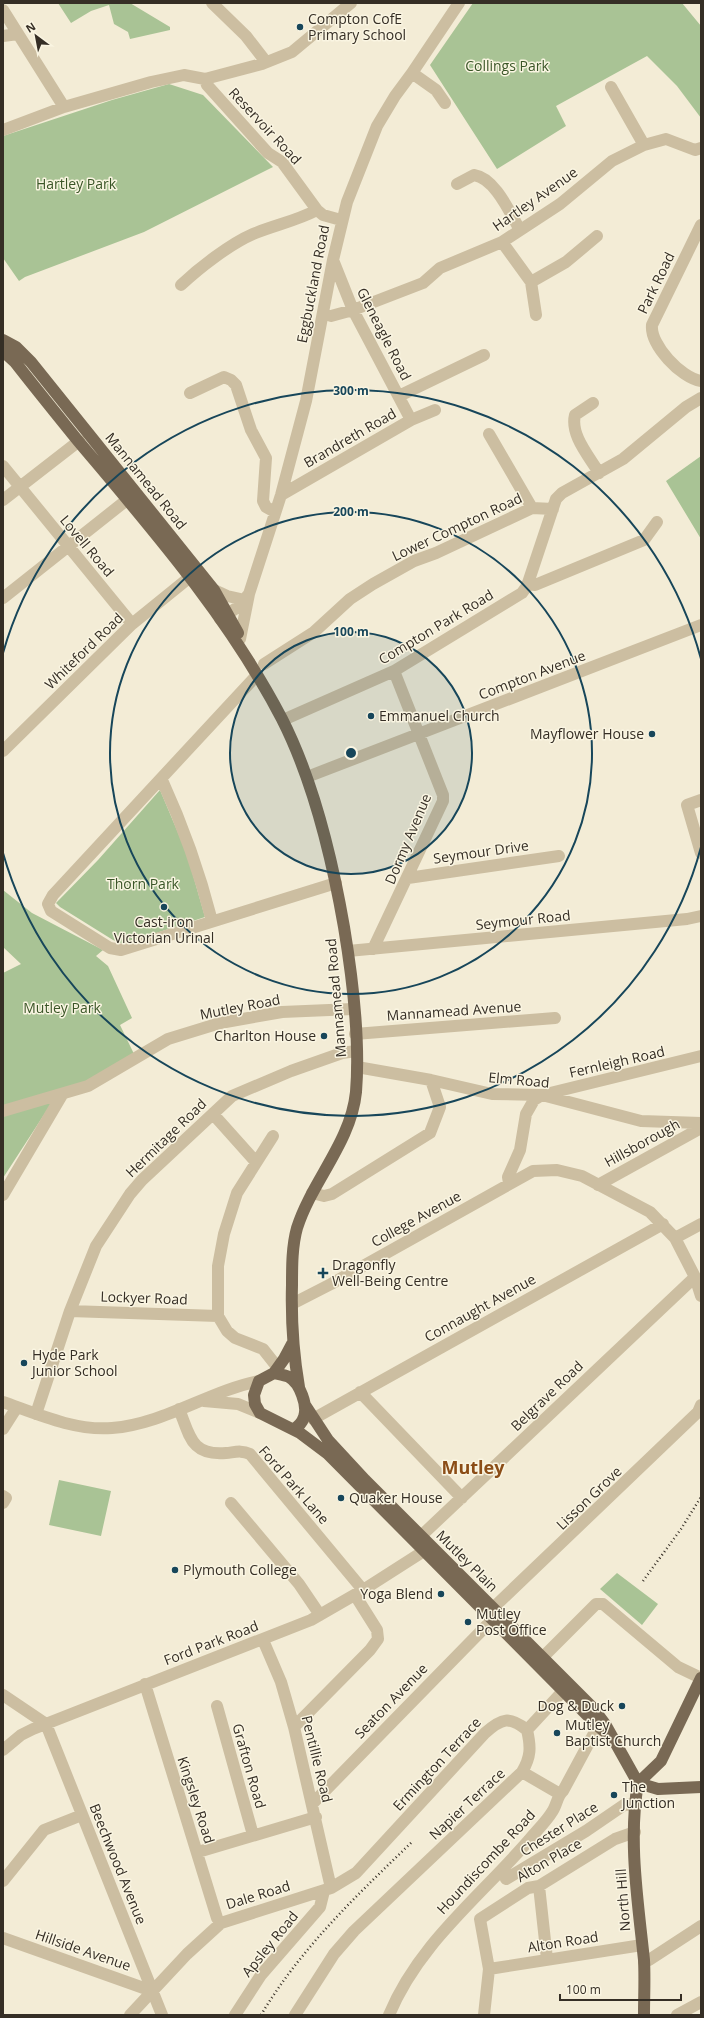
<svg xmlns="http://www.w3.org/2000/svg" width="704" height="2018" viewBox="0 0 704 2018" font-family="'Open Sans',sans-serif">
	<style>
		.green { fill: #a9c395 }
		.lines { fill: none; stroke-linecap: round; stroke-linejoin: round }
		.minor { stroke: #ccbea1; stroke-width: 12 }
		.major { stroke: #796954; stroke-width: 12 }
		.rail { stroke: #352e25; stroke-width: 2.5; stroke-dasharray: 1 3; stroke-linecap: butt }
		.ring { fill: none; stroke: #17465a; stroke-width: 2 }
		.poi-dot { fill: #17465a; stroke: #faf5e2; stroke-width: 1.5 }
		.labels { text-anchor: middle; stroke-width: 3; stroke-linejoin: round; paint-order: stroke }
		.poi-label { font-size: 14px; fill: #352e25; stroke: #faf5e2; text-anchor: start }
		.park-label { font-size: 14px; fill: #3a5527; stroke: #faf5e2 }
		.street-label { font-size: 14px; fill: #352e25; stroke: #faf5e2 }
		.district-label { font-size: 18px; font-weight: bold; fill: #8b4d17; stroke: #faf5e2 }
		.centre { fill: #17465a; stroke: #faf5e2; stroke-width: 2 }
		.ring-label { font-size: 12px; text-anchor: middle; font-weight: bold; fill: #17465a; stroke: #faf5e2; stroke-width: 3; stroke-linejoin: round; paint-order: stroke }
	</style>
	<rect width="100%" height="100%" fill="#f3ecd6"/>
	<!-- green -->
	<path class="green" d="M58,3H130L170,27V30L130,39L128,32L114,24L109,5L91,11L71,23Z
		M473,3H682L701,26V118L677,86L647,56L556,106L566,126L497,169L430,65Z
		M169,84L203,95L273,167L144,232L25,277L19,281L3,258V136L112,100Z
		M701,456V539L666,481Z
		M160,790L187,854L205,917L123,944L113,940L60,907L56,903L98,860Z
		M3,890L32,913L103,950L96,956L108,966L132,1018L120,1025L134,1054L49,1107L3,1178V973L21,964L3,947Z
		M59,1480L111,1491L101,1536L49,1525Z
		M617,1573L658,1604L642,1625L600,1589Z"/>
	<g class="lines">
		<!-- minor -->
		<path class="minor" d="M212,3L246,36L263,58L262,64
			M3,10L64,107
			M3,36L18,34
			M412,73L436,90L445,103
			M205,79L207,85L268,153L282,162L317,210L323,215L341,220
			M611,87L644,145
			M3,130L64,107L151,82L184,75L205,79L262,64L292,52L351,3
			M457,184L474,175C495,178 510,213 520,230
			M701,225L652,325C650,345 681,378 701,381
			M502,242L531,282L536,315
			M333,260L353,310L411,420
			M531,282L566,262L597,236
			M181,285C199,268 230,244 253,234C275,225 296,221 317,210
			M323,313L331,316L353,310L423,283L440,268L502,242L560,204L612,161L644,145L666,139L695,150L701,148
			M190,393L224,377L231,380L236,385L251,430L266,458L263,501L266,507L275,512
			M399,396L484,355
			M593,403L575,415C570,435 589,456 599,473
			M489,434L532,508
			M3,466L132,624
			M281,495L411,420L435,410
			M3,500L79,441
			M527,584L535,585L644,540L657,522
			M214,590L227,596L245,600
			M3,598L128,499
			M220,619L238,607L248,595
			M240,639L249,594L281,495L306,401L333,260L347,202L377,126L395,96L412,73L459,3
			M264,664L314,632L350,599L373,584L414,561L436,553L532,508L553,509
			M257,675L53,895L48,904L51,911L110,948L121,950L336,883
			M283,720L394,671L522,593L527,586L556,499L562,493L623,459L686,407L701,398
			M3,751L132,624L190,577
			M307,777L701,625
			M162,780C184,828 199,870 212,921
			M701,800L687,805L701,853
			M408,878L559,856
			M373,949L443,801V795L394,671
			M348,951L687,919L701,916
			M355,1034L555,1018
			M357,1067L431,1080L492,1094L542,1095L641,1121L701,1123
			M3,1111L88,1086L168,1039L220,1023L282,1012L353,1009
			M213,1114L255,1161
			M273,1136L237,1193L224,1234L218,1266V1316L227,1331L235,1338L263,1349L278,1368
			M509,1183L508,1177L520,1150L526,1114L534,1100L542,1095L701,1056
			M598,1185L701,1128
			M312,1193L324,1196L332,1194L430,1133L440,1107L431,1080
			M3,1195L62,1095
			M675,1238L701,1224
			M292,1304L331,1284L533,1171L557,1170L582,1176L650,1212L675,1238L695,1277L701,1296
			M70,1311L218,1316
			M360,1392L462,1498
			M204,1401L238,1404L260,1413
			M3,1402C37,1414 75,1431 112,1428C164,1424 209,1391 259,1381
			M179,1409C190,1436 191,1456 226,1453C236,1452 241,1450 250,1454L363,1590
			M36,1414L70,1311L96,1246L130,1194L142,1180L232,1096L291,1071L342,1053L356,1051
			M313,1419L663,1224
			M3,1429L17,1407
			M3,1496L6,1498L3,1503
			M231,1503L299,1584L320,1615
			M421,1536L695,1277
			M493,1608L698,1412L701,1405
			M263,1640L281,1682L294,1727L331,1888
			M543,1657L596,1604H603L678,1667L701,1678
			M145,1684L217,1918L221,1923
			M3,1695L46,1724L162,2015
			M217,1706L253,1835
			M294,1727L370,1650L378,1639L377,1630L355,1595
			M527,1730L563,1691
			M3,1750L21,1735L33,1729L311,1620L363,1590L424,1551
			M522,1772L560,1794
			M313,1803L492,1620
			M198,1852L316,1817
			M506,1879L586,1831L624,1805L635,1804
			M3,1881L44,1830L82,1815
			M539,1886L547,1959
			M3,1938L152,1991
			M644,1962L649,1960L701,1926
			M489,1969L642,1945
			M130,2015L187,1954L221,1923L331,1888L356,1873L485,1733C502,1718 509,1716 527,1730
			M235,2015L261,1975L320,1907L324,1891
			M295,2015L334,1954L354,1931L522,1772C531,1757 531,1747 527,1730
			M389,2015C419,1943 479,1898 529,1840C536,1831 546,1822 552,1812C557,1805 557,1796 563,1791L598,1726
			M484,2015L489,1969L480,1919L528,1888L539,1886L615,1839L635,1832
			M677,2015L701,2002"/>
		<!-- major -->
		<path class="major" d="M3,340L16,347L31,362L214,590L238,633
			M3,351L15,362C36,389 58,416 79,442C153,530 229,617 282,719C313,780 332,858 344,927C352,975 360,1043 356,1092C351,1142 312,1181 297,1228C292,1246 292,1266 292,1285C291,1321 293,1352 299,1387
			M274,1373L284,1359L292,1344
			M305,1405L328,1440L365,1480L593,1708L605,1724L638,1783
			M294,1429C299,1426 302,1423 304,1417C308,1406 300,1383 289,1377C285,1375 278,1374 274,1373L259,1381L254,1395L255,1404L260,1413L300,1433L328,1454L598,1726L612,1738
			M638,1783C628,1840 638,1902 644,1960C645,1978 644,1997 644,2015
			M638,1783L661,1761L701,1678
			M638,1783L658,1789L701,1787"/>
		<!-- rail -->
		<path class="rail" d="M643,1581L681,1529L701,1497
			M261,2015C301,1948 356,1896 412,1842"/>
	</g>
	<!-- distance rings -->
	<circle cx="351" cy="753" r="121" fill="#17465a" fill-opacity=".12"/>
	<g class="ring">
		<circle cx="351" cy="753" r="121"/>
		<circle cx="351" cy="753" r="241"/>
		<path d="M701 847A362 362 0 0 1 3 853M3 653A362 362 0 0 1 701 659"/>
	</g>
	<!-- markers -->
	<g class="poi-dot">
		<circle cx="300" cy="27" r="4"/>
		<circle cx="371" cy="716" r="4"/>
		<circle cx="652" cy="734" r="4"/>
		<circle cx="164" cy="907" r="4"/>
		<circle cx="324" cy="1036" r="4"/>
		<path d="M321 1267h4v4h4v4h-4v4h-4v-4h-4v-4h4z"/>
		<circle cx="24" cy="1363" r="4"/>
		<circle cx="341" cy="1498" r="4"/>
		<circle cx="175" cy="1570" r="4"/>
		<circle cx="441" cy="1594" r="4"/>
		<circle cx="468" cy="1622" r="4"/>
		<circle cx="622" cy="1706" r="4"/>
		<circle cx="557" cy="1733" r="4"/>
		<circle cx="614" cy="1795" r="4"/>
	</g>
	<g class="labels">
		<!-- poi labels -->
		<g class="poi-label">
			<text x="308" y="24">Compton CofE<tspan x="308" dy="16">Primary School</tspan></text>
			<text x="379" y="721">Emmanuel Church</text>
			<text x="644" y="739" text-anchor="end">Mayflower House</text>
			<text x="164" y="927" text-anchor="middle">Cast-iron<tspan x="164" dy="16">Victorian Urinal</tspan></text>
			<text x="316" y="1041" text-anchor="end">Charlton House</text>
			<text x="332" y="1270">Dragonfly<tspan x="332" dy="16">Well-Being Centre</tspan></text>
			<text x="32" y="1360">Hyde Park<tspan x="32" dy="16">Junior School</tspan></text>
			<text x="349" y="1503">Quaker House</text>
			<text x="183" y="1575">Plymouth College</text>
			<text x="433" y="1599" text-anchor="end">Yoga Blend</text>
			<text x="476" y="1619">Mutley<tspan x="476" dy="16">Post Office</tspan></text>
			<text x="614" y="1711" text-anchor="end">Dog &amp; Duck</text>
			<text x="565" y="1730">Mutley<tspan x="565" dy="16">Baptist Church</tspan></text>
			<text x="622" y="1792">The<tspan x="622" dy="16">Junction</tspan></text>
		</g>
		<!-- park labels -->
		<g class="park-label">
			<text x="507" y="71">Collings Park</text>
			<text x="76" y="189">Hartley Park</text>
			<text x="143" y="889">Thorn Park</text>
			<text x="62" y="1013">Mutley Park</text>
		</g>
		<!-- street labels -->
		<g class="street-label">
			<text transform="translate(265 126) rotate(47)" y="5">Reservoir Road</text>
			<text transform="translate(535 199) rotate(-35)" y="5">Hartley Avenue</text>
			<text transform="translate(656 283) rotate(-64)" y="5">Park Road</text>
			<text transform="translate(313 284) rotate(-79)" y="5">Eggbuckland Road</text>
			<text transform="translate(384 334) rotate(63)" y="5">Gleneagle Road</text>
			<text transform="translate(350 438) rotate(-30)" y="5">Brandreth Road</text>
			<text transform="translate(146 481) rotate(51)" y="5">Mannamead Road</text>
			<text transform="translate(457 527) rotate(-25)" y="5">Lower Compton Road</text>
			<text transform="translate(87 546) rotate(50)" y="5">Lovell Road</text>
			<text transform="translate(436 627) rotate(-31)" y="5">Compton Park Road</text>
			<text transform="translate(84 651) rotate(-44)" y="5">Whiteford Road</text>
			<text transform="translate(532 675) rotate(-21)" y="5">Compton Avenue</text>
			<text transform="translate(408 839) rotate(-67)" y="5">Dormy Avenue</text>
			<text transform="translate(481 852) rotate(-8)" y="5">Seymour Drive</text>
			<text transform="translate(523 920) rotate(-6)" y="5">Seymour Road</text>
			<text transform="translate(336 998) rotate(-95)" y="5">Mannamead Road</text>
			<text transform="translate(240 1007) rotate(-11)" y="5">Mutley Road</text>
			<text transform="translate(454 1011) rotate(-4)" y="5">Mannamead Avenue</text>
			<text transform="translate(617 1062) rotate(-13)" y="5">Fernleigh Road</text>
			<text transform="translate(519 1080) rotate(5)" y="5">Elm Road</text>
			<text transform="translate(166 1138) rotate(-44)" y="5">Hermitage Road</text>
			<text transform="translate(642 1143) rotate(-29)" y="5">Hillsborough</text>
			<text transform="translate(416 1219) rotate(-29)" y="5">College Avenue</text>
			<text transform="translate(144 1298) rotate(2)" y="5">Lockyer Road</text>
			<text transform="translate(480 1308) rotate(-29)" y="5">Connaught Avenue</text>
			<text transform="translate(547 1396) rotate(-44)" y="5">Belgrave Road</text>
			<text transform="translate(294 1485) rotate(49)" y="5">Ford Park Lane</text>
			<text transform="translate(589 1498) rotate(-44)" y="5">Lisson Grove</text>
			<text transform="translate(467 1561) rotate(45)" y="5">Mutley Plain</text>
			<text transform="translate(211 1643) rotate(-21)" y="5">Ford Park Road</text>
			<text transform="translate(391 1701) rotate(-46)" y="5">Seaton Avenue</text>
			<text transform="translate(317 1759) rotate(76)" y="5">Pentillie Road</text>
			<text transform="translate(437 1764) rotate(-47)" y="5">Ermington Terrace</text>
			<text transform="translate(249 1766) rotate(74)" y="5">Grafton Road</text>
			<text transform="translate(196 1800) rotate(72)" y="5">Kingsley Road</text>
			<text transform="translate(467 1804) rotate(-43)" y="5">Napier Terrace</text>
			<text transform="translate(559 1829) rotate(-32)" y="5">Chester Place</text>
			<text transform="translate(549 1860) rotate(-30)" y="5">Alton Place</text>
			<text transform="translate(486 1862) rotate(-47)" y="5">Houndiscombe Road</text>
			<text transform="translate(118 1864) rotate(68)" y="5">Beechwood Avenue</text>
			<text transform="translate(258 1895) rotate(-17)" y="5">Dale Road</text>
			<text transform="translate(623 1900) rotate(-94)" y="5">North Hill</text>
			<text transform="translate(563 1942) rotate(-9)" y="5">Alton Road</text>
			<text transform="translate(270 1944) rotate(-51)" y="5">Apsley Road</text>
			<text transform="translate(83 1950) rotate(19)" y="5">Hillside Avenue</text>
		</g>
		<!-- district labels -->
		<g class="district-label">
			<text x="473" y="1474">Mutley</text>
		</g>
	</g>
	<circle cx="351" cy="753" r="6" class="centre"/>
	<g class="ring-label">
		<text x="351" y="395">300 m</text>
		<text x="351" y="516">200 m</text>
		<text x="351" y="636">100 m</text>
	</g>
	<!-- border -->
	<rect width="704" height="2018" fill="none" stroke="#352e25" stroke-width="8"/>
	<!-- north arrow -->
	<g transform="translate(36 36) rotate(328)" stroke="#faf5e2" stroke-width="3" paint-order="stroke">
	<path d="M0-3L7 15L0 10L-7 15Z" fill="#352e25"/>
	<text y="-6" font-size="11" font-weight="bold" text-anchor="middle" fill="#352e25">N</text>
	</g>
	<!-- scale -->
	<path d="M560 1994v6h121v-6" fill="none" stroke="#352e25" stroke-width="2"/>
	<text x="566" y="1994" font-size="12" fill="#352e25" stroke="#faf5e2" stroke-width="3" paint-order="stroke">100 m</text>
</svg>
